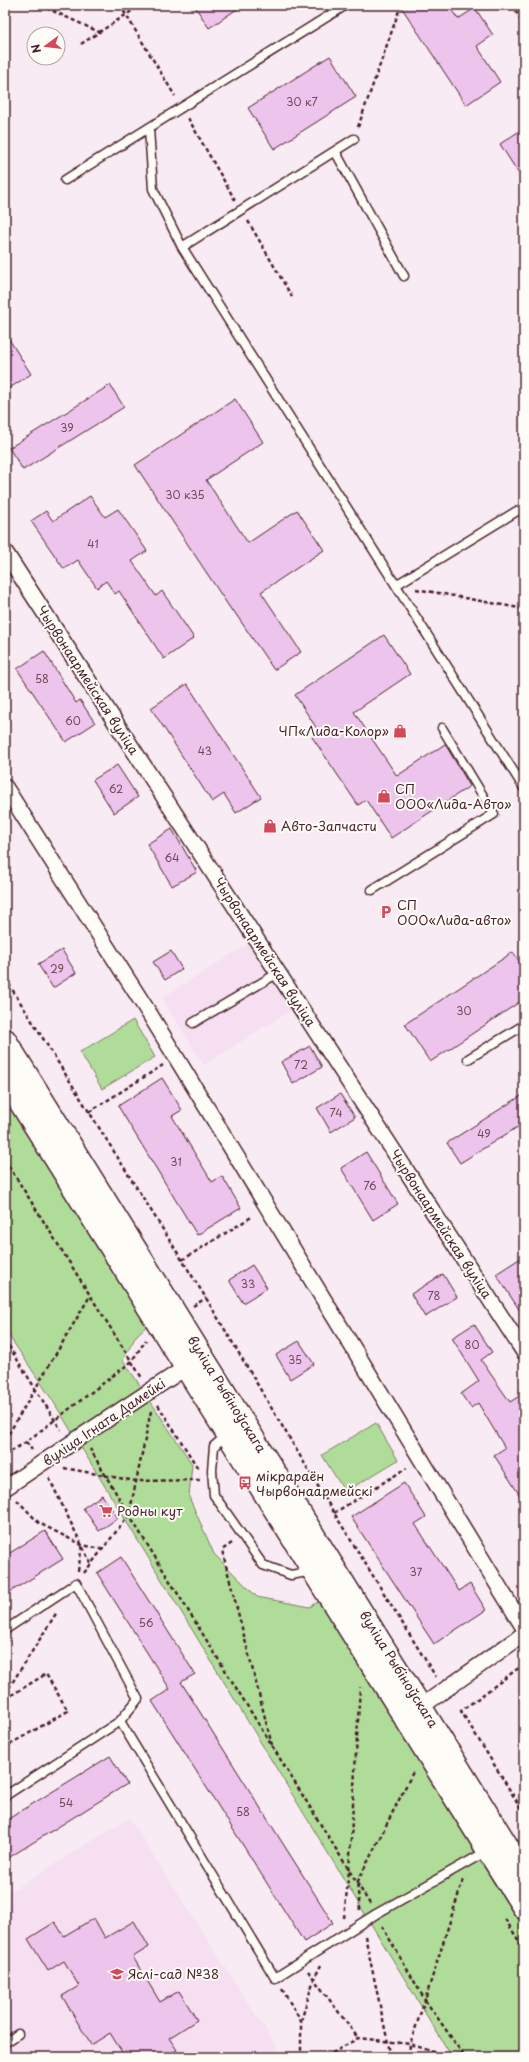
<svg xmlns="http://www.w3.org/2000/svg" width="529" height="2062" viewBox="0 0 529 2062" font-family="'Playpen Sans',sans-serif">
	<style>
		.built { fill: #f5dff1 }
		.green { fill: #b0dc9a; stroke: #7d7e62 }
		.building { fill: #edc4eb; stroke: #4a1f2b }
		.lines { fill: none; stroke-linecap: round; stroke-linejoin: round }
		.lane-casing { stroke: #4a1f2b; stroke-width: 11 }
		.street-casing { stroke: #4a1f2b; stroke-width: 18 }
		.secondary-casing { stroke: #4a1f2b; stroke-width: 25 }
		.path { stroke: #4a1f2b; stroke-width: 2.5; stroke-dasharray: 4 3; stroke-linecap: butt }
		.lane { stroke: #fdfcf7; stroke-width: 8 }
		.street { stroke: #fdfcf7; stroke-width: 15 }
		.secondary { stroke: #fdfcf7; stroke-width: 22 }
		.labels { text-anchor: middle; stroke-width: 4; stroke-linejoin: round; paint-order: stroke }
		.number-label { font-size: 11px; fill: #73485b }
		.street-label { font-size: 13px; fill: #4a1f2b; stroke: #fdfcf7 }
		.poi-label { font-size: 13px; fill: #4a1f2b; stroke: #fdfcf7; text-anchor: start }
	</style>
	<rect width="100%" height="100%" fill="#f8ebf3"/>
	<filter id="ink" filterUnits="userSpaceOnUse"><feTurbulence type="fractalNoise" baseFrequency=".025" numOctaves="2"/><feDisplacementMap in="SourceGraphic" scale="8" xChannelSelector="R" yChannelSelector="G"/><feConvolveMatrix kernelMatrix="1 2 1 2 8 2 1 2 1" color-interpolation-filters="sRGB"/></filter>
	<g filter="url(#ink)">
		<!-- built -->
		<path class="built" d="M251,942L293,1009L204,1065L162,998Z
			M129,1818L283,2057H7L5,2053V1895Z"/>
		<!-- green -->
		<path class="green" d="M133,1020L155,1057L102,1089L80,1052Z
			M5,1083L155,1318L136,1336L123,1360L192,1464L189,1497L214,1554L257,1597L310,1607L327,1596L524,1911V2057H452L53,1401L5,1330Z
			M376,1423L398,1460L345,1492L322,1455Z"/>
		<!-- building -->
		<path class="building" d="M194,5H243L209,28Z
			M400,5H448L458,19L475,8L493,35L477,46L500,82L466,105Z
			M330,56L356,97L274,149L248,108Z
			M524,128V182L500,144Z
			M5,333L31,374L5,391Z
			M110,385L124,407L23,470L9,448Z
			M235,399L263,442L206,480L248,543L297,510L324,550L261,592L301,652L274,670L233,610L232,611L135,465Z
			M90,496L105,517L118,509L147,551L132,561L156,596L162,591L194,638L164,659L119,591L115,594L106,581L97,588L78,560L64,569L31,521L46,511L53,521Z
			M384,635L410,674L354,712L397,776L445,744L470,786L391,838L366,800L358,805L312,737L319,732L295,695Z
			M44,651L76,703L80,700L95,723L66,742L17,669Z
			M187,684L261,797L236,813L224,794L212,802L151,708Z
			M117,765L138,797L114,813L93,780Z
			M172,829L197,872L172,886L147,844Z
			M62,950L76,973L53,988L38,964Z
			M171,951L182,969L165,980L153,962Z
			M513,952L524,968V999L430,1062L405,1024Z
			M310,1046L322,1067L293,1084L281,1062Z
			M162,1078L182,1110L172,1116L212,1182L222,1176L241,1208L197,1235L118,1106Z
			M340,1094L355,1117L331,1132L317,1108Z
			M524,1094V1123L460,1163L447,1143Z
			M366,1152L398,1204L373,1220L341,1168Z
			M524,1256V1317L496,1274Z
			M252,1265L267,1288L243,1303L229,1280Z
			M443,1274L457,1297L425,1317L411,1294Z
			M474,1324L492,1352L481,1360L510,1402L524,1393V1502L494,1455L505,1448L478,1403L471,1408L461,1394L479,1381L452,1338Z
			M299,1341L314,1364L290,1379L276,1355Z
			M404,1483L426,1517L415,1524L438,1559L459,1591L470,1584L486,1610L434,1644L351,1517Z
			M102,1495L118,1518L99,1531L83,1508Z
			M45,1531L63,1559L5,1595V1556Z
			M121,1557L195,1674L181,1682L333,1923L304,1942L152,1701L170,1689L97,1573Z
			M110,1756L127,1784L5,1860V1821Z
			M94,1918L105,1938L134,1921L149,1947L133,1957L160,2002L179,1991L197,2020L169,2038L177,2050L166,2057H125L110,2033L91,2045L62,1996L79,1986L64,1961L48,1971L28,1939L55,1922L64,1936Z"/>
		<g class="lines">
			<!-- lane casing -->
			<g class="lane-casing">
				<path id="lane" d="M149,128L153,189L182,247L524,788
					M335,151L404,276
					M65,180L346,5
					M182,247L354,139
					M396,585L517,511
					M372,890L494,814L442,728
					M193,1023L278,973
					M468,1059L524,1025
					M227,1435L214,1446L212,1470L214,1495L263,1565L291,1575L312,1571
					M5,1630L76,1583L138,1699L120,1721L275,1978L376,1914L487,1851
					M5,1796L120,1721
					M5,2043L18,2034"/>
			</g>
			<!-- street casing -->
			<g class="street-casing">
				<path id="street" d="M5,552L524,1352
					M5,787L149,1013L524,1628
					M5,1488L82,1436L194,1362
					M422,1706L524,1634"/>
			</g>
			<!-- secondary casing -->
			<g class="secondary-casing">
				<path id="secondary" d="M5,1040L524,1873
					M5,1078L524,1908"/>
			</g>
			<!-- path -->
			<path class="path" d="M40,5L99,32
				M120,5L175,96
				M512,5L524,25
				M81,44L141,5
				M188,118L235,200
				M358,127L401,5
				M248,221L292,297
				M416,589L524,609
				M5,978L206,1298L334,1513L436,1677
				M89,1112L163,1065
				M5,1160L142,1378
				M182,1260L253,1216
				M193,1306L206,1298
				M5,1340L61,1430
				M158,1405L199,1470
				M151,1411L129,1515L370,1904
				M5,1440L90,1296
				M26,1442L32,1450
				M5,1455L26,1442L131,1362L146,1340
				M64,1468L136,1481L200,1480
				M49,1478L91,1564
				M17,1500L39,1523L82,1545L102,1549
				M334,1513L407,1468
				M232,1543L222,1550L272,1745
				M78,1571L82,1546
				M84,1573L129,1515L90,1449
				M524,1664L461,1711L524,1813
				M5,1694L57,1612
				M5,1699L46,1674L68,1711L5,1747
				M463,1880L425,2000L465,2057
				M360,1910L357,1883L413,1772
				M344,1918L349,1871L360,1687
				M505,1919L524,1949
				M382,1926L425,2000L410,2044L409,2057
				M365,1936L391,2057
				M308,1971L358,2038
				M282,1989L301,2021V2057
				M301,2021L314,1979L321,1965
				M326,2057L358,2038L410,2044L449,2057"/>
			<!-- lane -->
			<use href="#lane" class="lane"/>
			<!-- street -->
			<use href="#street" class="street"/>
			<!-- secondary -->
			<use href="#secondary" class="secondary"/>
		</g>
	</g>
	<!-- icons -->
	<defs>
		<g id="shop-bare" transform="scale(1.08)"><path d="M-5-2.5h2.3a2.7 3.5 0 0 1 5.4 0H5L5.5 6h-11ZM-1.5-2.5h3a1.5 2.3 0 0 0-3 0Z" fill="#d1495b" stroke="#fdfcf7" stroke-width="2.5" paint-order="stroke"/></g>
		<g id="parking-bare" transform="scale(1.08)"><path d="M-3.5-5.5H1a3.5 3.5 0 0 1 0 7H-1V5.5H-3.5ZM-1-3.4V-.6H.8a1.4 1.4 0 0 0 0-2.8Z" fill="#d1495b" stroke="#fdfcf7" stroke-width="2.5" paint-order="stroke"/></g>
		<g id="bus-bare" transform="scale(1.08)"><path d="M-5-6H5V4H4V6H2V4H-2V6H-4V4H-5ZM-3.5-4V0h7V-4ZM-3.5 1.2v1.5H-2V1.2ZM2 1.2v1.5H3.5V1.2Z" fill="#d1495b" stroke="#fdfcf7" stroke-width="2.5" paint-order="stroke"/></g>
		<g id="supermarket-bare" transform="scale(1.08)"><path d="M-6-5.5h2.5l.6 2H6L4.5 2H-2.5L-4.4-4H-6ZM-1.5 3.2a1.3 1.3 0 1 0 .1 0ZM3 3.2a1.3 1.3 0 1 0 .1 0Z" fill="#d1495b" stroke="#fdfcf7" stroke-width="2.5" paint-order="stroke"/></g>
		<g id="school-bare" transform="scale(1.08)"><path d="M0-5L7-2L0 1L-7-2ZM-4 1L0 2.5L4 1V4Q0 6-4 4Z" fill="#d1495b" stroke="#fdfcf7" stroke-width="2.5" paint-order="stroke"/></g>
	</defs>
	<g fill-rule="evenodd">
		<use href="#shop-bare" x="400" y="731"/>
		<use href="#shop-bare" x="384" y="796"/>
		<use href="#shop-bare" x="270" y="826"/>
		<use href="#parking-bare" x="386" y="912"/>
		<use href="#bus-bare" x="245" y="1483"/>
		<use href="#supermarket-bare" x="106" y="1511"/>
		<use href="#school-bare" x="117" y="1974"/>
	</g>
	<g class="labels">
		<!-- number labels -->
		<g class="number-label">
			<text x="302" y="106">30 к7</text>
			<text x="67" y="432">39</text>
			<text x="185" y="499">30 к35</text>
			<text x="93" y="548">41</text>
			<text x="42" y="683">58</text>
			<text x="73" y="725">60</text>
			<text x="205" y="755">43</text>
			<text x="116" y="793">62</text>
			<text x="172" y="862">64</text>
			<text x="57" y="973">29</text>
			<text x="464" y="1015">30</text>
			<text x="301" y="1069">72</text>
			<text x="336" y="1117">74</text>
			<text x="484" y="1138">49</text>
			<text x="176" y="1166">31</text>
			<text x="370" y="1190">76</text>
			<text x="248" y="1288">33</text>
			<text x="434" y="1300">78</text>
			<text x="472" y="1349">80</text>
			<text x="295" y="1364">35</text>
			<text x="416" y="1576">37</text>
			<text x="146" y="1627">56</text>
			<text x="66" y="1807">54</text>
			<text x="243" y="1816">58</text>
		</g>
		<!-- street labels -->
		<g class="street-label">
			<text transform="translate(88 680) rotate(57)" y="5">Чырвонаармейская вуліца</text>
			<text transform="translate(265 952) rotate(57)" y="5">Чырвонаармейская вуліца</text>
			<text transform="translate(441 1224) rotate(57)" y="5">Чырвонаармейская вуліца</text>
			<text transform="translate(227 1394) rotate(58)" y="5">вуліца Рыбіноўскага</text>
			<text transform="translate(104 1422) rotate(-34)" y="5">вуліца Ігната Дамейкі</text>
			<text transform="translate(399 1669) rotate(58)" y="5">вуліца Рыбіноўскага</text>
		</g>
		<!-- poi labels -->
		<g class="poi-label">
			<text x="389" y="736" text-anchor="end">ЧП«Лида-Колор»</text>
			<text x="395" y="794">СП<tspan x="395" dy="15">ООО«Лида-Авто»</tspan></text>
			<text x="281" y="831">Авто-Запчасти</text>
			<text x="397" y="910">СП<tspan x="397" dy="15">ООО«Лида-авто»</tspan></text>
			<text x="256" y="1481">мікрараён<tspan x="256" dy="15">Чырвонаармейскі</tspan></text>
			<text x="117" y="1516">Родны кут</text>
			<text x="128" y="1979">Яслі-сад №38</text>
		</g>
	</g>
	<!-- margin -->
	<rect width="529" height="2062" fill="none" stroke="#fdfcf7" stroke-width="20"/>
	<rect x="10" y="10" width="509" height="2042" fill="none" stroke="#4a1f2b" stroke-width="1.5" filter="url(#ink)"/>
	<!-- north arrow -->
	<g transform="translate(46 46) rotate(255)"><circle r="19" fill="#fdfcf7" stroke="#b5a4a5"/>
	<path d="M0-3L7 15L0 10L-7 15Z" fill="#d1495b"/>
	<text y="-6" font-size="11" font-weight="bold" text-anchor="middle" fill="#4a1f2b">N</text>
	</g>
</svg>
